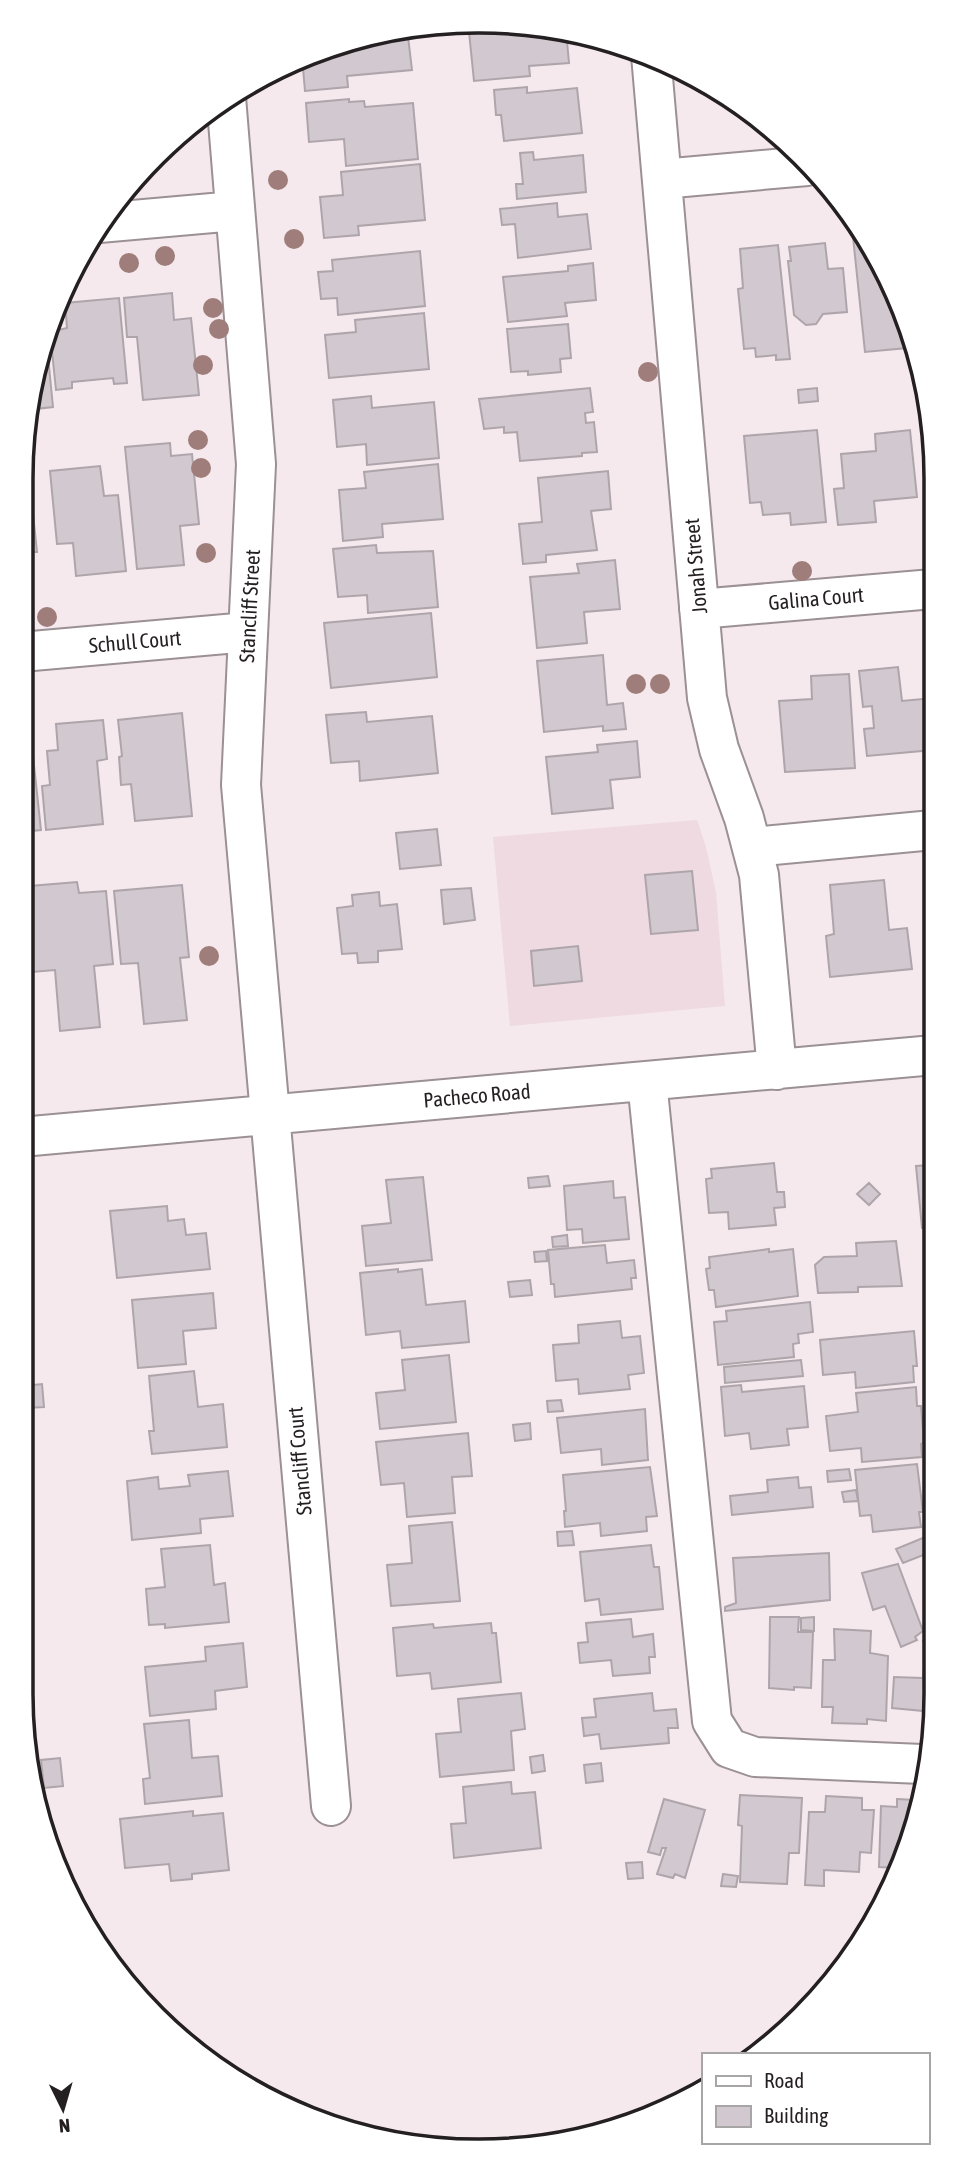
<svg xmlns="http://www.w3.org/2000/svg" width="957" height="2172" viewBox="0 0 957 2172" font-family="'Asap Condensed',sans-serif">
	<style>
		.built { fill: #eedae0 }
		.building { fill: #d2c8cf; stroke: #aea5ab; stroke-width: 2 }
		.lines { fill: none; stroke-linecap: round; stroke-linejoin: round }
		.minor-casing { stroke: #9b9093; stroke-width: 42 }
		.minor { stroke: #fff; stroke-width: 38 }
		.tree { fill: #9e7d7a }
		.labels { text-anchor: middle; stroke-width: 5; stroke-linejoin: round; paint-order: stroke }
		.street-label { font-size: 21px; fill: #241f21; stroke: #fff }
		.rim { fill: none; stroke: #241f21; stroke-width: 3.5 }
	</style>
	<rect width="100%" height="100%" fill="#f5e9ed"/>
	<!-- built -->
	<path class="built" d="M697,820L706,847L716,893L725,1006L510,1026L493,837Z"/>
	<!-- building -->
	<path class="building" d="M534,26L566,30L569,63L529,66L530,76L474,81L469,32Z
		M407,28L412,70L347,76L348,87L305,91L302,57L389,30Z
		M527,87V93L577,88L582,133L504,141L501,115H496L494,90Z
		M349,99V102L364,101L365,107L413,103L418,159L346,166L344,139L309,142L306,103Z
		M533,152L534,160L583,155L586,192L517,199L516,184H523L520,153Z
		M420,164L425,220L358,226L359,235L324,238L320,197L343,195L341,172Z
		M557,203L558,217L587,214L591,249L518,258L515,224L502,225L500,209Z
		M862,236L901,303L907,348L865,352L853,237Z
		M825,243L828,269L843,268L847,312L823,314L816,324L806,325L794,315L788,261H791L789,247Z
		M778,245L790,359L776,360V355L756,357L755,348L744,349L738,289L743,288L740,249Z
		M420,251L425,306L338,315L337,298L321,299L318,272L333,271L332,260Z
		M593,263L596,300L565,303L567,316L508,322L503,277L568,271V266Z
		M172,293L174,320L191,318L199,395L143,400L137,337H127L124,298Z
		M119,298L127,383L114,384L113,378L72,382V388L56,390L50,332L67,328L65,303Z
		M424,313L429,369L329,378L325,335L356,332L355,320Z
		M568,324L571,358L560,359L561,372L528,375V371L511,372L507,329Z
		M47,346L53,407L35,409Z
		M590,388L593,412L585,413L586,423L594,422L597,452L582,453V456L520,461L517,432L504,433V427L484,429L479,399Z
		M817,388L818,401L799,403L798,390Z
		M371,396L372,408L434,402L439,458L367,465L366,444L337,447L333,400Z
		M817,430L826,522L791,525L790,513L763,515L761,502L750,503L744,436Z
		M910,430L917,497L874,501L876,522L838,525L834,489L844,488L841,454L876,451L875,434Z
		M170,443L171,456L192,454L199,524L180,526L184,565L137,569L125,447Z
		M932,451V502H931L926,452Z
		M438,464L443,519L382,524L383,537L343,541L339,490L366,488L364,472Z
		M100,466L104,496L118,495L126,571L76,576L73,543L57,544L50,471Z
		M608,471L611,509L591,511L597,550L546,555V562L523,564L519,524L542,522L538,478Z
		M30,485L37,552H27L29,579H21V486Z
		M376,545L377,553L433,551L438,607L368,613L367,595L338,597L333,549Z
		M615,560L620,609L584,612L587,643L537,648L530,577L579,573L577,564Z
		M431,613L437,677L331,688L324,623Z
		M603,655L607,705L623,703L626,729L603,731V726L544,732L537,661Z
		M898,667L902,701L933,698V750L867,756L864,729L874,728L872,706L863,707L859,671Z
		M849,674L855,768L785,772L779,701L812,699L811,676Z
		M366,712L367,722L432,716L438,773L360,781L359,761L331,763L326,715Z
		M182,713L192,816L135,821L131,784L121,785L119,757L122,756L118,720Z
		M103,720L107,759L97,761L103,824L46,830L42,786L50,785L47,751L58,750L56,724Z
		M637,741L640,777L610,780L613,808L552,814L546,757L598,752L597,745Z
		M33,756L41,830L21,832V757Z
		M437,829L441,865L400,869L396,833Z
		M692,871L698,930L651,934L645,875Z
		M884,880L889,930L907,928L912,969L830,977L826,936L834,934L830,885Z
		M77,882L79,893L106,891L113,964L94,966L100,1027L60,1031L55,970L32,972L25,899L32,898L30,886Z
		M182,885L189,957L180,958L187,1020L144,1024L138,963L121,964L114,891Z
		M471,888L475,920L444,924L441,890Z
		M379,892L380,906L397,904L402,949L378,951V962L358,963L357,953L342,954L337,908L353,906L352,895Z
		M934,923V971L930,972L925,924Z
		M578,946L582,981L534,986L531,951Z
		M934,1142L935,1227L922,1228L916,1166L931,1165L929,1143Z
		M774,1163L777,1192H784L785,1207L774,1208L776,1225L729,1229L728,1212L709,1213L706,1179L712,1178L711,1169Z
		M548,1176L550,1186L529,1188L528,1178Z
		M423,1177L432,1260L366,1266L362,1226L391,1223L386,1180Z
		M613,1181L614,1198L625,1197L629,1239L583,1243L582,1229L567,1230L564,1186Z
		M869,1183L880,1194L869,1205L857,1194Z
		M167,1206L168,1221L184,1219L186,1235L206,1233L210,1269L117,1278L110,1211Z
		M567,1235L568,1246L553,1247L552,1237Z
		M896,1241L902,1286L858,1287V1292L818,1293L815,1265L824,1257L857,1256L856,1243Z
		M605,1245L607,1263L634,1260L636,1278H631L632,1289L555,1297L554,1284H551L548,1250Z
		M769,1249V1252L793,1249L798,1296L716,1307L714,1290H709L706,1269L710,1268L709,1257Z
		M546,1251L547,1261L535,1262L534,1252Z
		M398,1269V1272L422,1269L426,1305L465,1301L469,1342L402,1348L400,1331L366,1335L360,1273Z
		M530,1280L532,1295L510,1297L508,1282Z
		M213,1293L216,1328L183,1331L186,1364L138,1368L132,1300Z
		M810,1302L813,1332L798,1334L799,1343L793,1344L794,1357L718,1365L714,1322L727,1321L726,1311Z
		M620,1321L622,1338L640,1336L644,1373L628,1375L630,1389L579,1394L578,1379L556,1381L553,1345L579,1343L578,1325Z
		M914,1331L917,1366H913L914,1382L856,1388L855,1372L823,1375L820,1340Z
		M449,1355L456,1422L380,1429L376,1393L405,1390L402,1360Z
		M801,1360L803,1376L725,1383L724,1367Z
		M194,1371L198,1407L223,1404L227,1447L152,1454L149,1431H154L149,1376Z
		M42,1384L44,1407L26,1408L24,1386Z
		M741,1385L742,1392L804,1386L808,1427L787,1429L789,1445L751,1449L749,1433L725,1436L721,1387Z
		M916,1387L917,1406H921L924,1443L921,1444L922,1457L862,1462L861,1448L830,1451L826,1416L858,1412L856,1393Z
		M561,1400L563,1411L548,1412L547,1401Z
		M645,1409L648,1460L602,1465L601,1449L561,1453L557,1418Z
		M530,1423L531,1439L515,1441L513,1425Z
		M468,1433L472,1476L452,1477L455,1513L407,1517L404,1483L381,1485L376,1442Z
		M917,1464L923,1512H919L921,1527L873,1532L871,1515L860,1516L855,1470Z
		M650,1467L657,1516L646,1517L647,1531L601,1536L600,1523L565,1527L564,1511H566L563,1475Z
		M849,1469L851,1480L828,1482L827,1471Z
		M228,1471L233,1516L200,1519L201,1533L132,1540L127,1481L158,1477L159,1489L190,1486L188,1475Z
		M798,1477L799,1488L811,1487L813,1507L732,1515L730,1496L768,1492L767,1480Z
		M856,1490L858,1501L844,1502L842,1492Z
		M452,1522L460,1601L391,1606L387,1565L412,1563L409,1526Z
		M572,1531L574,1545L558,1546L557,1532Z
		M935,1533L936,1550L903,1563L896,1549Z
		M210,1545L214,1585L225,1583L229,1622L165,1628V1624L149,1625L146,1589L165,1587L161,1549Z
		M651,1545L654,1567H659L663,1609L601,1615L599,1599L585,1601L580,1552Z
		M829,1553L830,1600L725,1611V1607L736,1603L733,1558Z
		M898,1564L923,1631L915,1637L917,1640L901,1647L885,1606L873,1610L862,1573Z
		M770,1617H799L798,1632H813L811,1688L794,1687V1690L769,1688Z
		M814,1617V1631L801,1630V1618Z
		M631,1619L633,1637L653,1634L655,1657H649L650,1673L613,1676L611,1660L580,1663L578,1643L588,1642L586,1623Z
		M936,1621V1651L923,1641Z
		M491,1623L492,1633H496L501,1682L432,1689L430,1673L397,1676L393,1628L433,1624L434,1628Z
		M834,1629L871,1631L870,1653L888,1656L886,1721L867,1719V1724L832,1723L833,1707H822L823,1660H835Z
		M243,1643L247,1687L215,1691L216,1709L150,1716L145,1667L206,1661L205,1647Z
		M924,1668H936V1694L928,1734H923V1711L892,1708L894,1677L923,1678Z
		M521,1693L525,1729L511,1731L514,1770L440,1777L436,1734L461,1732L458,1699Z
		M652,1693L654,1711L676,1709L678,1728H668L669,1743L601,1749L599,1734L584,1736L582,1718L596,1717L594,1699Z
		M189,1720L192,1758L218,1756L222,1796L145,1804L143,1779L150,1778L144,1724Z
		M33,1735L40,1805L28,1736Z
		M543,1755L545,1771L532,1773L530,1757Z
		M60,1758L63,1786L44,1788L41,1760Z
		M601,1763L603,1781L586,1783L584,1765Z
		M511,1782L512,1794L535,1792L541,1848L454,1858L451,1824L466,1823L463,1787Z
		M740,1795L802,1798L799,1853H789L787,1884L740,1882L742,1826L738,1825Z
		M826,1796L862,1798V1810H874L871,1853L860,1852L859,1872L824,1870V1886L805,1885L809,1812H825Z
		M664,1799L705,1810L685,1878L675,1874L673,1878L657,1874L666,1848H662L660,1855L648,1852Z
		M897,1799L915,1800L901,1868L897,1876V1868L879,1867L881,1806L897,1807Z
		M193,1811V1816L223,1813L229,1870L192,1874V1879L171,1881L169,1864L125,1868L120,1819Z
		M642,1862L643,1878L628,1879L626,1863Z
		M723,1874L738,1876L736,1887L721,1886Z"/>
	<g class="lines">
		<!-- minor casing -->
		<g class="minor-casing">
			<path id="minor" d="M651,55L707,698L719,749L744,818L759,875L777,1070
				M226,97L256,464L241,785L331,1806
				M662,179L807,166
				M99,223L235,211
				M699,609L933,589
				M21,652L248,632
				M752,847L933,830
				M647,1081L712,1721L729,1748L755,1757L922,1764
				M21,1137L934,1055"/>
		</g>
		<!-- minor -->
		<use href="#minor" class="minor"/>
	</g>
	<!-- trees -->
	<g class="tree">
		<circle cx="278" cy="180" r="10"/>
		<circle cx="294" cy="239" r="10"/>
		<circle cx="165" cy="256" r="10"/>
		<circle cx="129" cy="263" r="10"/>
		<circle cx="213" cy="308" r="10"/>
		<circle cx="219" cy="329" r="10"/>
		<circle cx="203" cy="365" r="10"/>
		<circle cx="648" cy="372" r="10"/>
		<circle cx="198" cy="440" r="10"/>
		<circle cx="201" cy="468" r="10"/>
		<circle cx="206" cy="553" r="10"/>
		<circle cx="802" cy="571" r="10"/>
		<circle cx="47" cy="617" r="10"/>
		<circle cx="636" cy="684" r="10"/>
		<circle cx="660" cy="684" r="10"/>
		<circle cx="209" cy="956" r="10"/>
	</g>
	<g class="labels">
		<!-- street labels -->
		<g class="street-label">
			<text transform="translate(696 566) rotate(-95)" y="7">Jonah Street</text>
			<text transform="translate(816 599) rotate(-5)" y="7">Galina Court</text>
			<text transform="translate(250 606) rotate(-87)" y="7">Stancliff Street</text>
			<text transform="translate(135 642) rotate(-5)" y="7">Schull Court</text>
			<text transform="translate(477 1096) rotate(-5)" y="7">Pacheco Road</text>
			<text transform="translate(300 1461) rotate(-95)" y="7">Stancliff Court</text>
		</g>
	</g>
	<!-- crop -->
	<path d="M0 0H957V2172H0ZM478 33H479A445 445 0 0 1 924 478V1694A445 445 0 0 1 479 2139H478A445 445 0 0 1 33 1694V478A445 445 0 0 1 478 33Z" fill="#fff" fill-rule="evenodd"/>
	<path class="rim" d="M478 33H479A445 445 0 0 1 924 478V1694A445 445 0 0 1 479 2139H478A445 445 0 0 1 33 1694V478A445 445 0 0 1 478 33Z"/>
	<!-- legend -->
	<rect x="702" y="2053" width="228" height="91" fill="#ffffff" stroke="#a7a5a6" stroke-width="2"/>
	<rect x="716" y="2076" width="35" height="10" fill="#ffffff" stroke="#a7a5a6" stroke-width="2"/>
	<text x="764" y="2088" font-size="21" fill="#241f21">Road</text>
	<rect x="716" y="2106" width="35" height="21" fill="#d2c8cf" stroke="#a7a5a6" stroke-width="2"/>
	<text x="764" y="2123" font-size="21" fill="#241f21">Building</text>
	<!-- north arrow -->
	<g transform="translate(63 2109) rotate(175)" stroke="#ffffff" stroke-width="5" paint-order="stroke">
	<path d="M0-5L12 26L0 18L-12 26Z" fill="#241f21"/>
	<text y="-10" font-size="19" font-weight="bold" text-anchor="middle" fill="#241f21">N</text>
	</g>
</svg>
